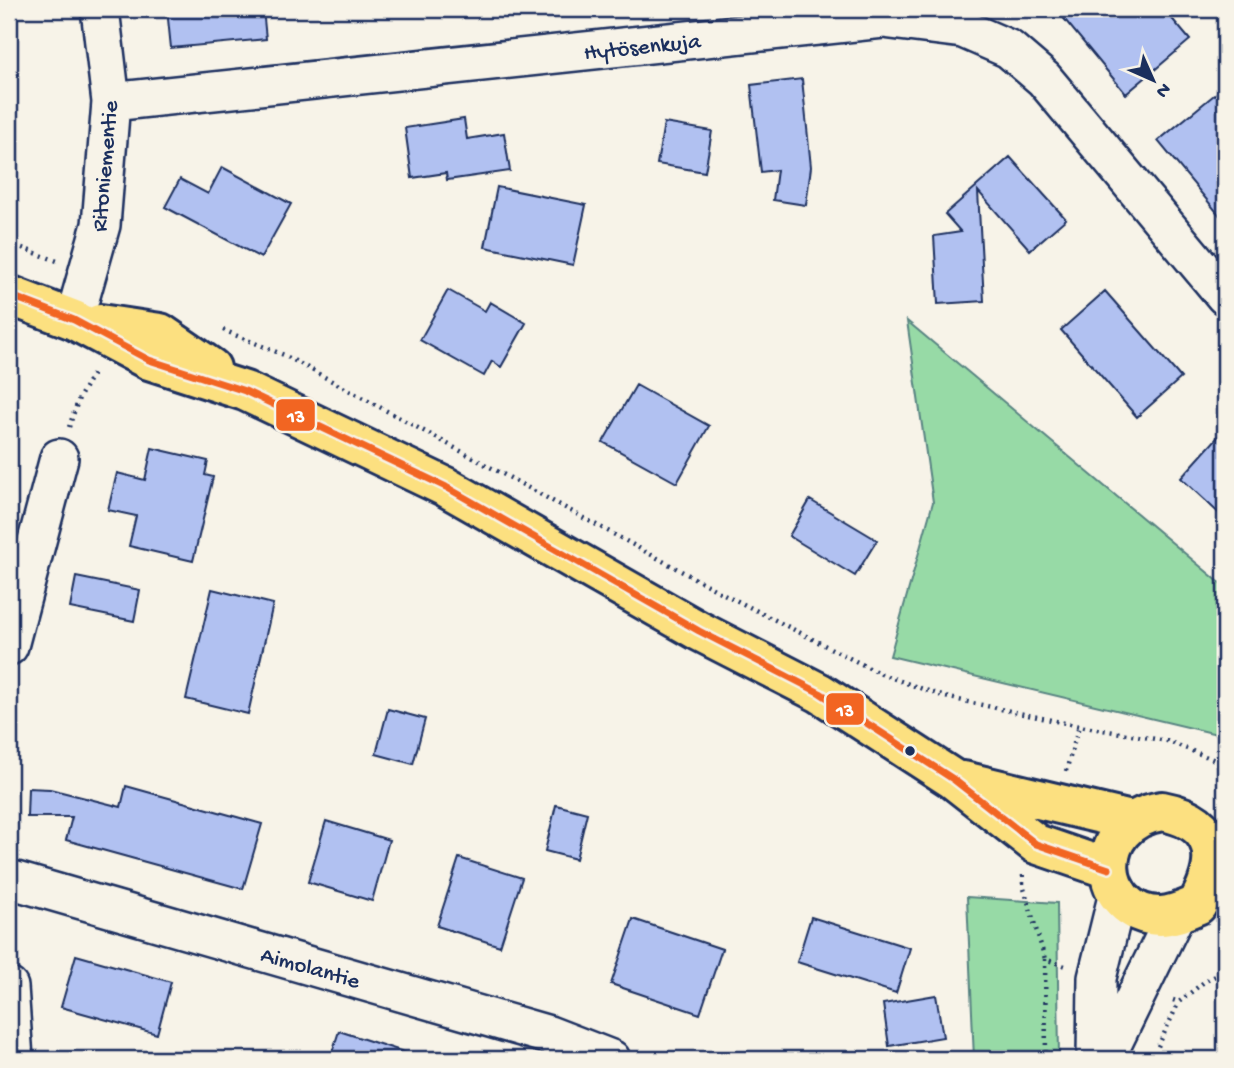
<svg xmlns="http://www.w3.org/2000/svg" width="1234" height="1068" viewBox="0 0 1234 1068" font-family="'Gochi Hand',sans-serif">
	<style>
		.green { fill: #97daa6; stroke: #598482; stroke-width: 2 }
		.building { fill: #b1c1f1; stroke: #1b2f5e; stroke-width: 2 }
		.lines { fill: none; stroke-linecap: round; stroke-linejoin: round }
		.minor-casing { stroke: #1b2f5e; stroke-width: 42 }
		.major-casing { stroke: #1b2f5e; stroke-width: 44 }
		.path { stroke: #1b2f5e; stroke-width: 4.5; stroke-dasharray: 2 5; stroke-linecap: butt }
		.minor { stroke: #f7f3e8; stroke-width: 37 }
		.major { stroke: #fce080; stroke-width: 38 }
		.bus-1-casing { stroke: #f7f3e8; stroke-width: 12 }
		.bus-1 { stroke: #f26522; stroke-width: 7 }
		.bus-dot { fill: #1b2f5e; stroke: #f7f3e8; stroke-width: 2.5 }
		.labels { text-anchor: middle; stroke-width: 5; stroke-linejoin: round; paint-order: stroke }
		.street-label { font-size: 23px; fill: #1b2f5e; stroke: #f7f3e8 }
		.line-badge { stroke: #f7f3e8; stroke-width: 2.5 }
		.badge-label { font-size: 19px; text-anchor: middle; font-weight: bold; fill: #fff }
	</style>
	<rect width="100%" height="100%" fill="#f7f3e8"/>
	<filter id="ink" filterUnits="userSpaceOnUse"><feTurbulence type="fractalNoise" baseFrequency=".0143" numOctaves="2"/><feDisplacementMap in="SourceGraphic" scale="14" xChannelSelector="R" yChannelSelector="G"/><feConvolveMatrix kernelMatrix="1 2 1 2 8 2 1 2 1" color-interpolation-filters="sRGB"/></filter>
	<g filter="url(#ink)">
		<!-- green -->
		<path class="green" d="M907,321L1225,587V736L890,656L933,502Z
			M967,897L1057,903L1059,1059H974Z"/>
		<!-- building -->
		<path class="building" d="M167,9H263L266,39L171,48Z
			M1056,9H1164L1190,40L1126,94Z
			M802,79L811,167L806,205L773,200L777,170L761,172L751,85Z
			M1225,86V222L1158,141Z
			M464,119L467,139L504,133L510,171L447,180L446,173L412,178L405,128Z
			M664,123L712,131L705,172L657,164Z
			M1010,157L1066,219L1030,250L978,191L984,301L938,304L934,236L961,232L945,214Z
			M222,167L291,204L261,258L165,207L180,179L208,194Z
			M497,187L586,205L573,265L485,247Z
			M448,290L485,311L490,302L526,323L501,367L492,361L484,376L420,340Z
			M1105,291L1181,378L1137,417L1061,330Z
			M636,385L709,426L677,483L603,442Z
			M1225,429V519L1181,478Z
			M152,448L208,461L205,475L213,477L193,561L129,546L136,516L108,510L117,473L145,480Z
			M810,500L877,540L855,576L789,536Z
			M76,577L140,590L134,621L70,608Z
			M212,589L273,604L248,714L186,699Z
			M388,709L425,719L413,764L376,754Z
			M126,786L262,824L243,889L66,840L72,817H27L28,788L50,789L121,807Z
			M556,805L587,813L576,859L545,851Z
			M326,821L389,840L372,901L308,882Z
			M459,858L522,878L500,946L437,926Z
			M811,917L910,948L896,993L797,962Z
			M633,919L722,949L700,1014L611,984Z
			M76,955L171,982L157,1034L61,1007Z
			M936,995L943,1037L889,1046L883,1004Z
			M339,1031L410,1054L409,1059H330Z"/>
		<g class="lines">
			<!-- minor casing -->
			<g class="minor-casing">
				<path id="minor" d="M111,102L883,19L963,29L1009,49L1044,79L1225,296
					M74,320L101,225L111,102L100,9
					M9,646L59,458
					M9,879L549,1035L611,1059
					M9,987L14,1059
					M1096,1059L1097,978L1118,893
					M1105,1059L1176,914"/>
			</g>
			<!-- major casing -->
			<g class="major-casing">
				<path id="major" d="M9,295L74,320L149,360L245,391L446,487L699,631L820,693L953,779L1036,844L1109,869
					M100,324L160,333L211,368
					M963,781L1131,821
					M1162,811C1220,822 1222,861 1197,905C1185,910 1173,916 1160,916C1097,915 1087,823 1162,811Z"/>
			</g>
			<!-- path -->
			<path class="path" d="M9,243L57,261
				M223,330L284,355L718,591L881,674L945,697L1079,726L1167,741L1225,764
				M69,427L79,398L94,372
				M1066,771L1079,726
				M1023,875V885L1045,959
				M1173,1000L1179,1002L1204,982L1225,971
				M1046,1059L1045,959L1065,966
				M1152,1059L1179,1002"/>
			<!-- minor -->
			<use href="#minor" class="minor"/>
			<!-- major -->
			<use href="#major" class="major"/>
			<!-- bus-1 casing -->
			<g class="bus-1-casing">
				<path id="bus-1" d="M9,295L74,320L149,360L245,391L446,487L699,631L820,693L953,779L1036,844L1109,869"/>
			</g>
			<!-- bus-1 -->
			<use href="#bus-1" class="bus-1"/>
		</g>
	</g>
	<!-- markers -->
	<circle class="bus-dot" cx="910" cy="751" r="6"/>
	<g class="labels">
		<!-- street labels -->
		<g class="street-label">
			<text transform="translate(642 45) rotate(-6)" y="8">Hytösenkuja</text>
			<text transform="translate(103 166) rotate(-85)" y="8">Ritoniementie</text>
			<text transform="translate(311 966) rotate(16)" y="8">Aimolantie</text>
		</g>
	</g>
	<g class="line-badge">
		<rect x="275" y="398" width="41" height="34" rx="7" fill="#f26522"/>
		<rect x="825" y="692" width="40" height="34" rx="7" fill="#f26522"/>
	</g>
	<g class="badge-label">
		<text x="296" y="422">13</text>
		<text x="845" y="716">13</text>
	</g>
	<!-- margin -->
	<rect width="1234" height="1068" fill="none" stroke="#f7f3e8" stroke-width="35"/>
	<rect x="18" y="18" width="1199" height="1033" fill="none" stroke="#1b2f5e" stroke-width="2.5" filter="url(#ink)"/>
	<!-- north arrow -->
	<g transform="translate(1153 80) rotate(135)" stroke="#f7f3e8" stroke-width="5" paint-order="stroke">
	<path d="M0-5L12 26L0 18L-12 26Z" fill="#1b2f5e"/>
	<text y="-10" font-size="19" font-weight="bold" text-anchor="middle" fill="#1b2f5e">N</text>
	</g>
</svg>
